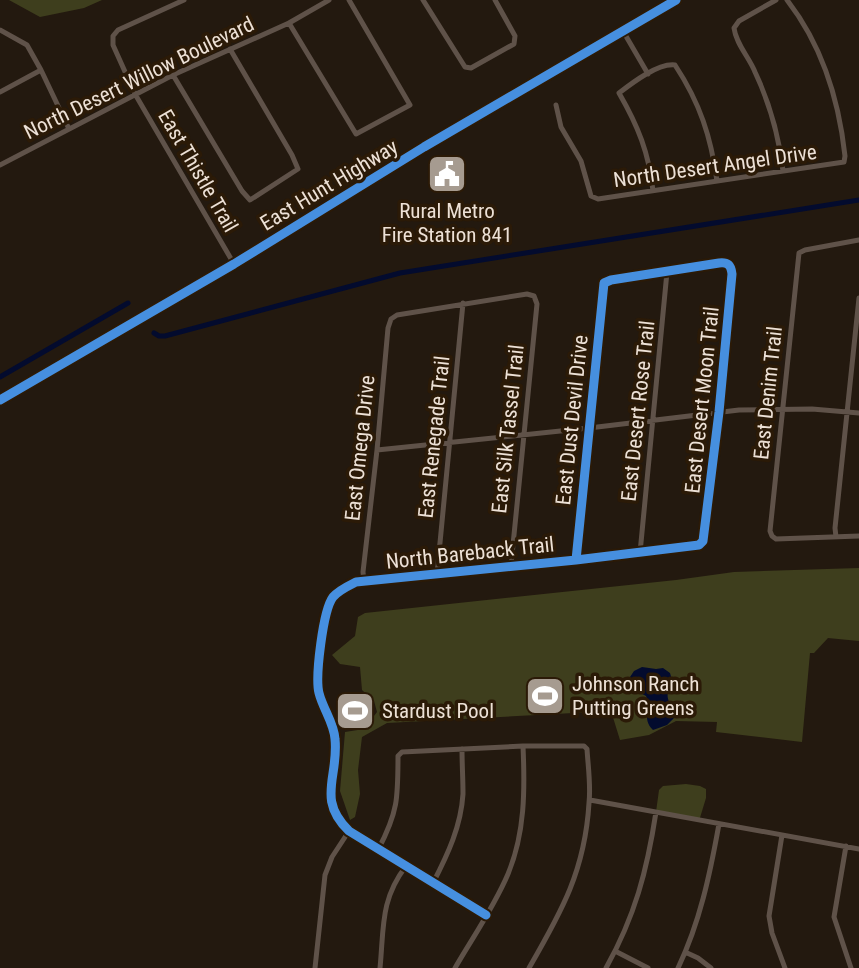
<svg xmlns="http://www.w3.org/2000/svg" width="859" height="968" viewBox="0 0 859 968" font-family="'Roboto Condensed',sans-serif">
	<style>
		.green { fill: #3e3e1d }
		.water { fill: #030b2e }
		.lines { fill: none; stroke-linecap: round; stroke-linejoin: round }
		.canal { stroke: #030b2e; stroke-width: 5 }
		.minor { stroke: #5f5249; stroke-width: 5 }
		.major { stroke: #605046; stroke-width: 7 }
		.cycleway-casing { stroke: #2b1a07; stroke-width: 13 }
		.cycleway { stroke: #468fdf; stroke-width: 9 }
		.labels { text-anchor: middle; stroke-width: 7; stroke-linejoin: round; paint-order: stroke }
		.street-label { font-size: 21px; fill: #ede1d6; stroke: #2b1a07 }
		.poi-label { font-size: 21px; fill: #ede1d6; stroke: #2b1a07; text-anchor: start }
	</style>
	<rect width="100%" height="100%" fill="#23190f"/>
	<!-- green -->
	<path class="green" d="M9,0H102L84,8L40,17Z
		M859,568V641L828,638L814,653H810L802,742L716,732L717,722L676,721L649,735L620,740L611,711L387,723L362,737L358,770L360,794L355,817L350,820L340,791L345,732L364,729L377,712L374,701L362,690L360,667L340,664L332,655L355,636L358,617L365,613L676,580L734,572Z
		M686,784L700,786L706,789V798L699,821L656,812L659,790L663,786Z"/>
	<!-- water -->
	<path class="water" d="M642,667L656,669L663,668L670,673L672,680C662,702 672,699 674,718L667,725L653,730C641,718 652,709 646,696L629,687L628,680L634,671Z"/>
	<g class="lines">
		<!-- canal -->
		<path class="canal" d="M154,333L159,336H165L400,273L859,200
			M0,377L128,303"/>
		<!-- minor -->
		<path class="minor" d="M184,0L118,30L113,36V45L135,94L234,264
			M423,0L465,67L471,68L514,44L515,36L495,0
			M776,0L739,21L734,28C736,44 749,57 755,72C770,104 779,136 783,171
			M289,23L356,134L410,105L349,0
			M0,30L27,45L41,70L69,129
			M623,31L648,74
			M173,75L242,191L250,200L298,169L292,155L230,49
			M0,92L41,70
			M556,105L561,127L581,161L591,196L598,199L844,162L845,156C839,101 822,45 787,0
			M0,165L173,75L289,23L329,0
			M653,191C649,153 638,126 619,93C632,83 658,63 675,65C700,103 711,137 717,181
			M859,240L805,250L799,253L770,531L772,536L776,539L859,536
			M377,450L589,428L739,410L812,409L859,413
			M836,537L835,528L859,298
			M640,553L667,272
			M437,574L463,303
			M364,581L363,572L377,450L388,328L391,319L397,315L527,294L534,296L537,304L511,565
			M590,800L859,849
			M782,835L769,916L772,933L785,968
			M846,846L834,917L851,968
			M378,850C398,812 398,798 398,756L402,752L523,746H584L587,749C588,766 591,785 589,803C585,870 562,911 529,968
			M433,883C448,854 461,826 463,794C463,779 462,764 462,749
			M486,915L349,831C316,799 339,777 335,739C334,723 323,709 319,693C315,677 323,610 333,597C339,590 348,586 356,582L576,560L699,545L703,541L719,412L732,274C731,265 728,262 719,263L611,280L604,283L576,560
			M615,951L648,968
			M685,952L698,958L711,968
			M315,968L325,875L332,857L349,831
			M380,968C384,928 380,900 406,866
			M455,968C473,937 494,907 508,874C525,833 525,790 523,746
			M606,968C635,916 647,871 656,812
			M678,968C700,922 710,874 719,824"/>
		<!-- major -->
		<path class="major" d="M0,400L234,264L424,147L676,0"/>
		<!-- cycleway casing -->
		<g class="cycleway-casing">
			<path id="cycleway" d="M0,400L234,264L424,147L676,0
				M486,915L349,831C316,799 339,777 335,739C334,723 323,709 319,693C315,677 323,610 333,597C339,590 348,586 356,582L576,560L699,545L703,541L719,412L732,274C731,265 728,262 719,263L611,280L604,283L576,560"/>
		</g>
		<!-- cycleway -->
		<use href="#cycleway" class="cycleway"/>
	</g>
	<!-- icons -->
	<defs>
		<g id="civic-square" transform="scale(2.0125)"><rect x="-9" y="-9" width="18" height="18" rx="4" fill="#a69b90" stroke="#2b1a07"/><path d="M-.6-6.5H3V-4.5H.6V-3L4-1V1h2V6H-6V1h2V-1L-.6-3ZM-1.2 2.5V6h2.4V2.5Z" fill="#fff"/></g>
		<g id="stadium-square" transform="scale(2.0125)"><rect x="-9" y="-9" width="18" height="18" rx="4" fill="#a69b90" stroke="#2b1a07"/><path d="M0-5a6.5 5 0 1 0 0 10a6.5 5 0 1 0 0-10ZM-3.5-1.8h7v3.6h-7Z" fill="#fff"/></g>
	</defs>
	<g fill-rule="evenodd">
		<use href="#civic-square" x="447" y="174"/>
		<use href="#stadium-square" x="545" y="696"/>
		<use href="#stadium-square" x="355" y="711"/>
	</g>
	<g class="labels">
		<!-- street labels -->
		<g class="street-label">
			<text transform="translate(139 78) rotate(-26)" y="7">North Desert Willow Boulevard</text>
			<text transform="translate(715 166) rotate(-8)" y="7">North Desert Angel Drive</text>
			<text transform="translate(198 171) rotate(60)" y="7">East Thistle Trail</text>
			<text transform="translate(329 185) rotate(-31)" y="7">East Hunt Highway</text>
			<text transform="translate(768 393) rotate(-84)" y="7">East Denim Trail</text>
			<text transform="translate(702 400) rotate(-84)" y="7">East Desert Moon Trail</text>
			<text transform="translate(638 411) rotate(-84)" y="7">East Desert Rose Trail</text>
			<text transform="translate(572 420) rotate(-84)" y="7">East Dust Devil Drive</text>
			<text transform="translate(508 429) rotate(-84)" y="7">East Silk Tassel Trail</text>
			<text transform="translate(434 437) rotate(-84)" y="7">East Renegade Trail</text>
			<text transform="translate(360 448) rotate(-84)" y="7">East Omega Drive</text>
			<text transform="translate(470 553) rotate(-6)" y="7">North Bareback Trail</text>
		</g>
		<!-- poi labels -->
		<g class="poi-label">
			<text x="447" y="218" text-anchor="middle">Rural Metro<tspan x="447" dy="24">Fire Station 841</tspan></text>
			<text x="572" y="691">Johnson Ranch<tspan x="572" dy="24">Putting Greens</tspan></text>
			<text x="382" y="718">Stardust Pool</text>
		</g>
	</g>
</svg>
